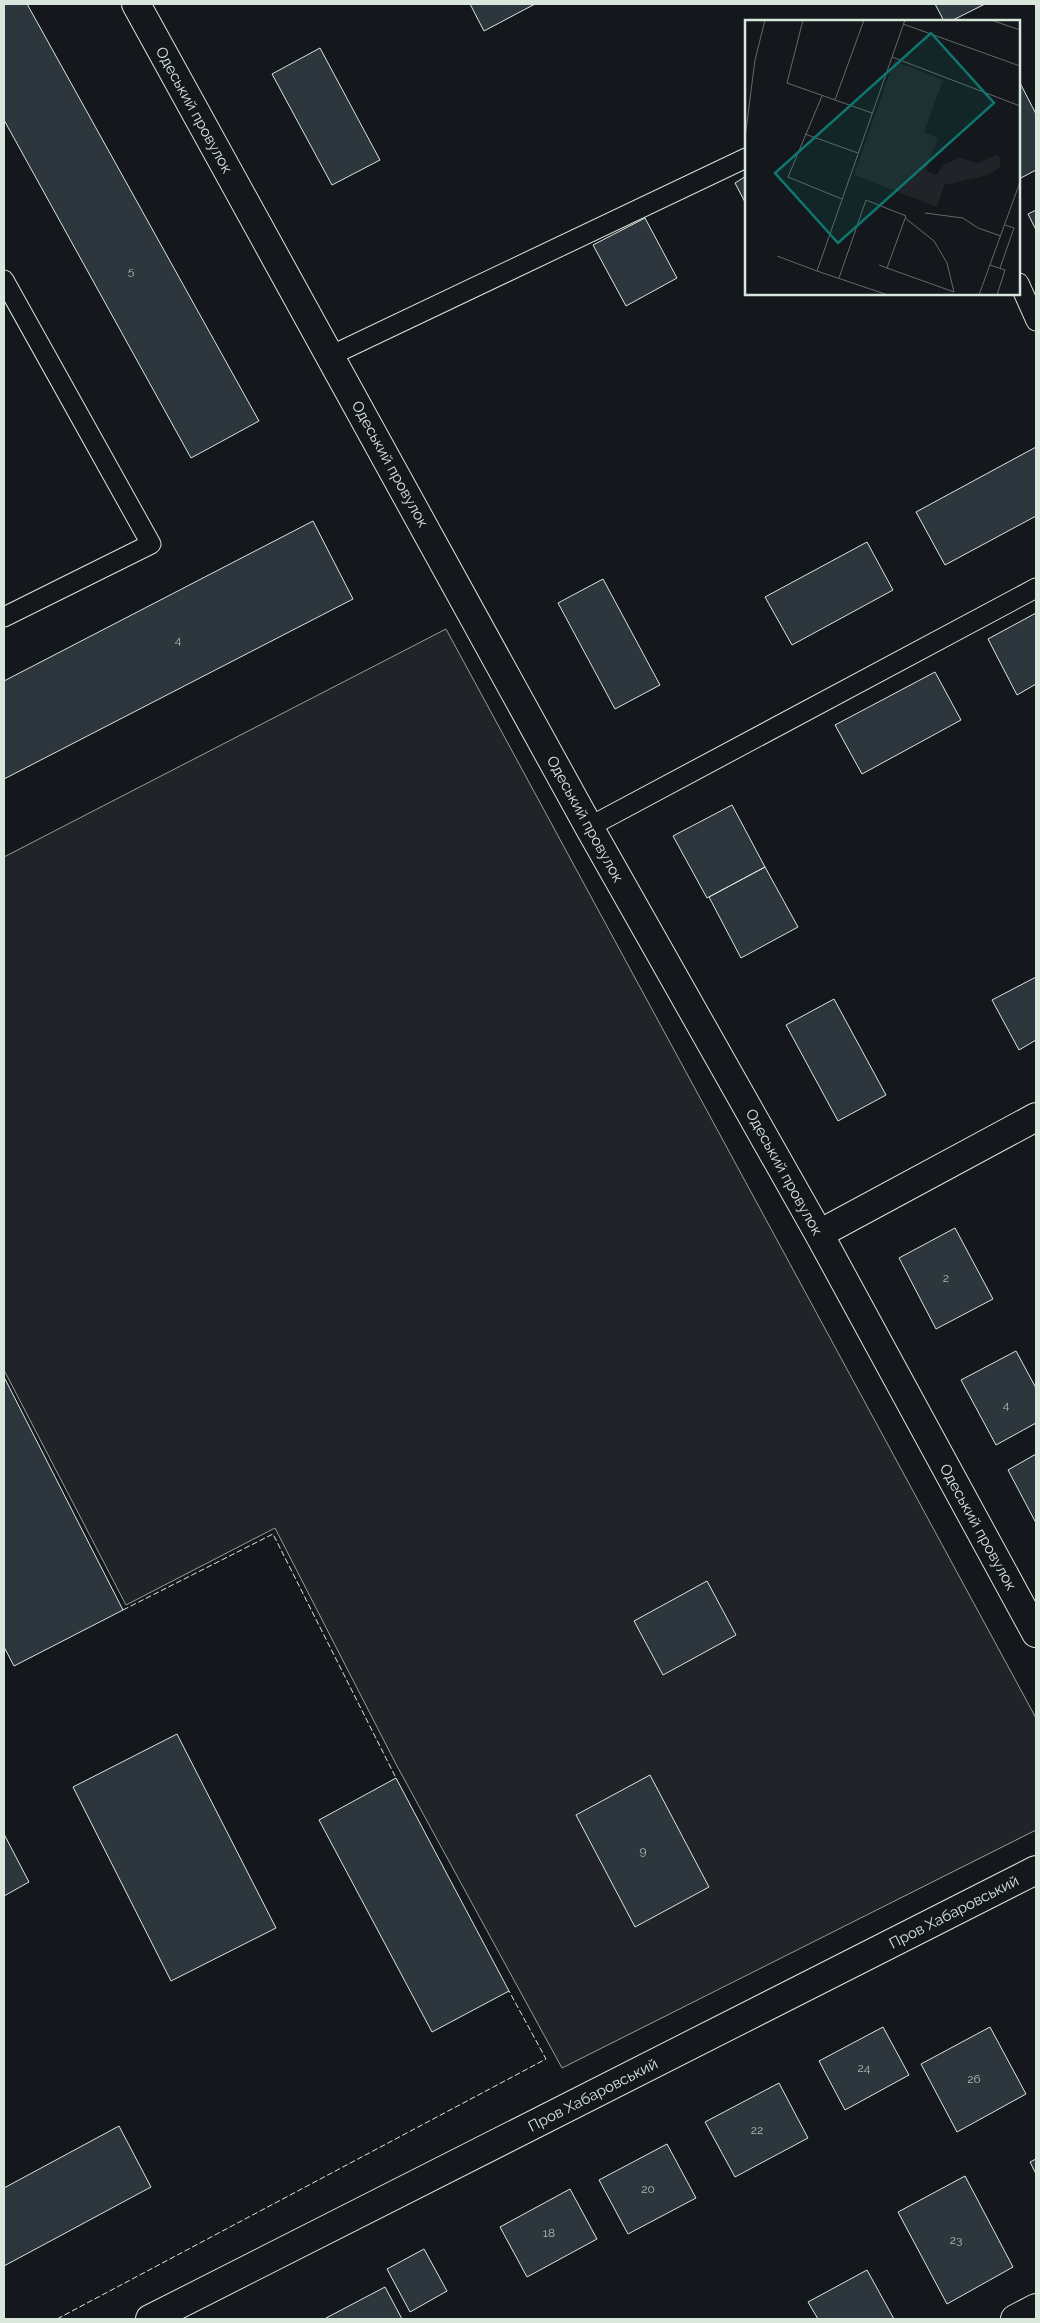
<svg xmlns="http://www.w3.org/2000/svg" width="1040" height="2323" viewBox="0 0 1040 2323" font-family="Raleway,sans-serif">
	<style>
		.green { fill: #202428; stroke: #939e99 }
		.building { fill: #2c363c; stroke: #d8e6dc }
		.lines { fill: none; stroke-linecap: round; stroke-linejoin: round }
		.service-casing { stroke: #d8e6dc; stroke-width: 21 }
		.minor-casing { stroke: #d8e6dc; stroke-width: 30 }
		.service { stroke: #14181c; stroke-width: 19 }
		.minor { stroke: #14181c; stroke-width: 28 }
		.fence { stroke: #d8e6dc; stroke-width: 1; stroke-dasharray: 6 2.5; stroke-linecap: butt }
		.labels { text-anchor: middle; stroke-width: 4; stroke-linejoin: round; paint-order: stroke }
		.number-label { font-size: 12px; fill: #adbab4 }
		.street-label { font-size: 15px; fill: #d8e6dc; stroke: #14181c }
		.inset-road { fill: none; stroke: #626a69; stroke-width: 1 }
		.view { fill: #0f766e; fill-opacity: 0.15; stroke: #0f766e; stroke-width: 2.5 }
		.inset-edge { fill: none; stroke: #d8e6dc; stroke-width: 2.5 }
	</style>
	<rect width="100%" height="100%" fill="#14181c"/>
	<!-- green -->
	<path class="green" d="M446,629L1036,1718V1830L562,2068L397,1766L275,1528L126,1605L4,1370V857Z"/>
	<!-- building -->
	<path class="building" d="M4,4H27L259,421L191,458L4,120Z
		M470,4H535L484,31Z
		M935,4H985L951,21H944Z
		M320,48L380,160L332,185L272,74Z
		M1019,81L1036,114V170L1019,179Z
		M746,176V204L735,183Z
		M1036,210V230L1028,214Z
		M645,218L677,278L626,306L593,245Z
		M1036,447V516L945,565L916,512Z
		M313,521L353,599L4,779V681Z
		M867,542L893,590L792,645L765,597Z
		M603,579L660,685L615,709L558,603Z
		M1036,613V684L1017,695L988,639Z
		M935,672L961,720L862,774L835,725Z
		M732,805L765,867L707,898L673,836Z
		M765,867L798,927L741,958L709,897Z
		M1036,977V1040L1019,1050L992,1000Z
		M834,999L886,1095L838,1121L786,1025Z
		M955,1228L993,1299L936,1329L899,1258Z
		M1016,1351L1036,1388V1423L996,1445L961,1380Z
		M4,1377L123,1610L14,1666L4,1647Z
		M1036,1454V1523L1008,1470Z
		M707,1581L736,1635L663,1675L634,1621Z
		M177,1734L276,1928L171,1981L73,1787Z
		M650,1775L709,1887L635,1927L576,1815Z
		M396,1778L509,1991L432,2032L319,1820Z
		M4,1834L29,1882L4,1896Z
		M883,2027L909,2075L845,2110L819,2061Z
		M990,2027L1026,2094L957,2132L921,2064Z
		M779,2083L808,2138L735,2177L705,2122Z
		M119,2126L151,2187L4,2266V2188Z
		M667,2144L696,2198L628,2234L599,2180Z
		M1036,2159V2174L1030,2162Z
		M965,2176L1013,2267L947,2304L898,2212Z
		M570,2189L597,2239L527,2277L500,2227Z
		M424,2249L447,2291L410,2312L387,2269Z
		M867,2270L894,2319H818L808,2302Z
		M385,2287L402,2319H327L326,2318Z"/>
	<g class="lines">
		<!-- service casing -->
		<g class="service-casing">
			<path id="service" d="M4,280L151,544L4,617
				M1019,283L1036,321
				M330,356L746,158
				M589,827L1036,588"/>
		</g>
		<!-- minor casing -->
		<g class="minor-casing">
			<path id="minor" d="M136,4L589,827L819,1234L1036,1633
				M819,1234L1036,1117
				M150,2319L1036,1870
				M1015,2319L1036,2308"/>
		</g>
		<!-- service -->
		<use href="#service" class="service"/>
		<!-- minor -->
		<use href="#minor" class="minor"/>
		<!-- fence -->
		<path class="fence" d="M123,1610L273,1534L396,1778
			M57,2319L546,2059L509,1991"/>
	</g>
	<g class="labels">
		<!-- number labels -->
		<g class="number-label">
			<text x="131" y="275">5</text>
			<text x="178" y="644">4</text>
			<text x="946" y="1282">2</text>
			<text x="1006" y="1409">4</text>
			<text x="643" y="1855">9</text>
			<text x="864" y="2072">24</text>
			<text x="974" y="2083">26</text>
			<text x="757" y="2134">22</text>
			<text x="648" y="2193">20</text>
			<text x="549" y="2237">18</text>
			<text x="956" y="2244">23</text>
		</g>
		<!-- street labels -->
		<g class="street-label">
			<text transform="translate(194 110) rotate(61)" y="5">Одеський провулок</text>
			<text transform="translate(390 464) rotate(61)" y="5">Одеський провулок</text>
			<text transform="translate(585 819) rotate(61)" y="5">Одеський провулок</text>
			<text transform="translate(784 1172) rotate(61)" y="5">Одеський провулок</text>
			<text transform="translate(978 1527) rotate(61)" y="5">Одеський провулок</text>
			<text transform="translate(954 1912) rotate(-27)" y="5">Пров Хабаровський</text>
			<text transform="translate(593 2095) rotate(-27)" y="5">Пров Хабаровський</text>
		</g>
	</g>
	<!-- overview -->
	<g transform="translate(745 20)">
		<rect width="275" height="275" fill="#14181c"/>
		<path d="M149,41L198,60L179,112L193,118L181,151L191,155L199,145L214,138L234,143L251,135L256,139L254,148L243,155L199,165L192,187L109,155Z" fill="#202428"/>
		<path class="inset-road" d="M58,0L42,63L127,93M246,0L275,10M158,4L275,46M147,37L275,86M77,76L43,157L97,179M90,80L119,0M60,114L113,133M0,118L10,40L20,0M180,193L218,198L233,208L256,216M32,236L72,251L160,0M245,245L260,250L252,275M142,248L209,272L202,243L189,221L160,198M255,248L269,208L260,205M72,251L143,275M94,258L121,180L161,196L142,248L134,245M234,275L275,162"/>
		<path class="view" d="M186,13L249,83L93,223L30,153Z"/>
		<rect width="275" height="275" class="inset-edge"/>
	</g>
	<!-- border -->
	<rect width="1040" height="2323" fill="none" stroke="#d8e6dc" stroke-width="10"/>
</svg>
